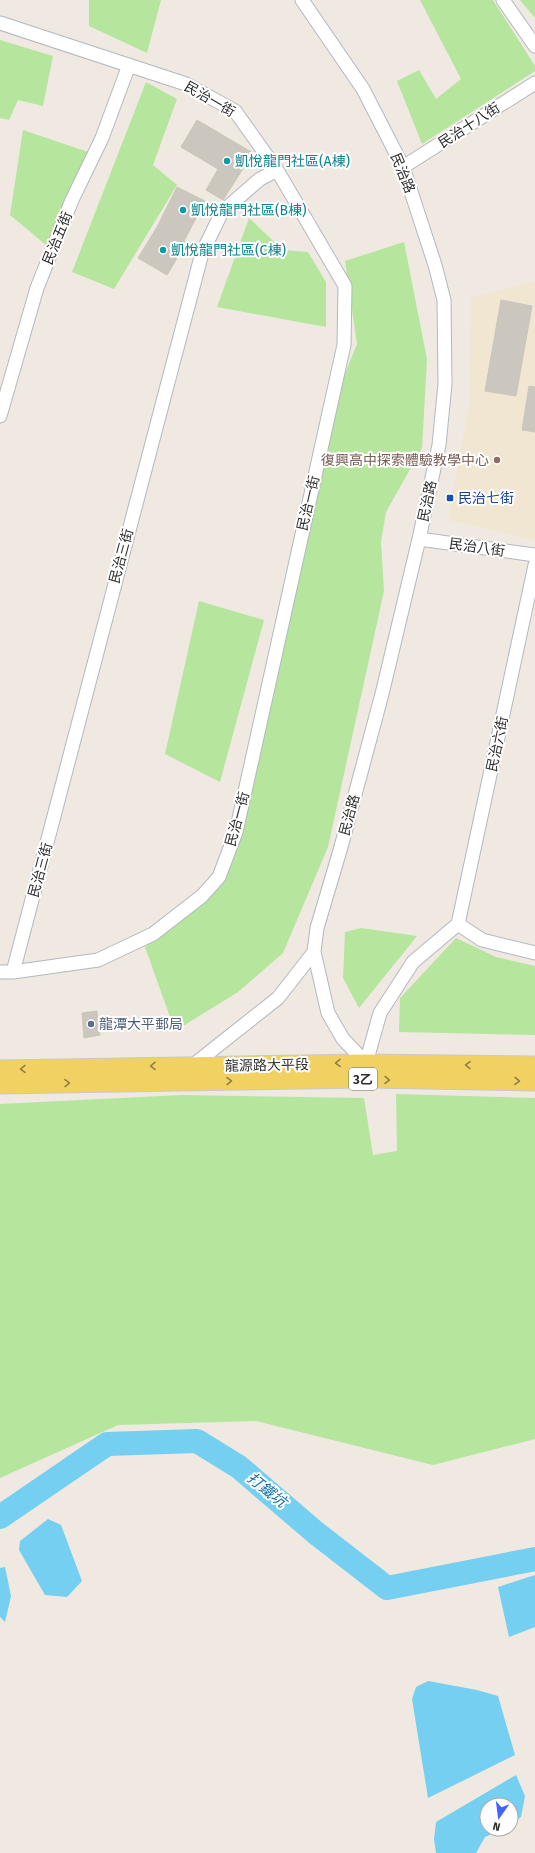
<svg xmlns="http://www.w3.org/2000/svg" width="535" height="1853" viewBox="0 0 535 1853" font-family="'Fira Sans','Noto Sans TC',sans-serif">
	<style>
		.education { fill: #f0e6d1 }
		.green { fill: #b6e59e }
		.water { fill: #75cff0 }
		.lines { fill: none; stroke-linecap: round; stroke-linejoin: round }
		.river { stroke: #75cff0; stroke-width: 24 }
		.building { fill: #cbc7bf; stroke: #cbc5ba }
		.minor-casing { stroke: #b4b7c1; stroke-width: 15 }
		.major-casing { stroke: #c9c9c9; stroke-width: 19 }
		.minor { stroke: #fff; stroke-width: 13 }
		.major { stroke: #f2d163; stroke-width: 17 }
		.oneway { stroke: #908048 }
		.culture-dot { fill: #0f9aa8; stroke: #fff; stroke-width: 1.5 }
		.education-dot { fill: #8d6e63; stroke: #fff; stroke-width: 1.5 }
		.transit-dot { fill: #1a4fb4; stroke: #fff; stroke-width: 1.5 }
		.service-dot { fill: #5c6f8a; stroke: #fff; stroke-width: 1.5 }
		.labels { text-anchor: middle; stroke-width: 4; stroke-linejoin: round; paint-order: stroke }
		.shield { fill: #fff; stroke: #6d6d6d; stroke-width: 1 }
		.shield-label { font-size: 13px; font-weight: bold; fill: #2e2e2e }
		.street-label { font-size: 14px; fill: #2e2e2e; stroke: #fff }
		.culture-label { font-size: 14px; fill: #0d838f; stroke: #fff; text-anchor: start }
		.education-label { font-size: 14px; fill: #785e54; stroke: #fff; text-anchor: end }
		.transit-label { font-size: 14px; fill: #164399; stroke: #fff; text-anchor: start }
		.service-label { font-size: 14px; fill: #4e5e75; stroke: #fff; text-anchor: start }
		.water-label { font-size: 15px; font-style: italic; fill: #0d6fa3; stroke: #fff }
	</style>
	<rect width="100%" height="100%" fill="#efe9e1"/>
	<!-- education -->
	<path class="education" d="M535,281V540L448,520L470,400L471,298Z"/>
	<!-- green -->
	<path class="green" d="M89,0H161L147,53L89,26Z
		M420,0H493L535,66V71L422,144L397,81L419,70L436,99L461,79Z
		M520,0H535V18Z
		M0,40L53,56L43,106L18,100L9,120L0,118Z
		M146,82L177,99L153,165L177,185L114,289L72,272Z
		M23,130L88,152L46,245L10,215Z
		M249,218L283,250L308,252L326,282V327L217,307Z
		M404,242L427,359L422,448L386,512L381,542L384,591L328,847L283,953L238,992L175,1031L145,947L214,888L261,732L312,520L342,381L357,344L345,261Z
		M199,601L264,620L220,782L165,754Z
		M361,928L417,936L359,1008L343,978L345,932Z
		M456,938L496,957L535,966V1035L399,1032L400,998Z
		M396,1094L535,1098V1439L433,1465L256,1421L118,1425L0,1478V1104L182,1095L364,1098L373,1155L397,1151Z"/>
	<!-- water -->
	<path class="water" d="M48,1519L61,1525L82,1581L67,1597L45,1595L19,1550L20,1541Z
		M5,1567L11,1596L5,1622L0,1617V1568Z
		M535,1575V1627L509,1637L498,1587Z
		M428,1681L477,1690L498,1696L515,1755L428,1798L412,1699L416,1687Z
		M516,1775L525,1796L521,1817L511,1824V1805H487V1829H503L485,1837L476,1853H436L434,1839L436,1822Z"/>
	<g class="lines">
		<!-- river -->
		<path class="river" d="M0,1517L107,1444L197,1441L239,1467L316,1533L387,1588L535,1559"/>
	</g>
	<!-- building -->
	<path class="building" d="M197,120L253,153L223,200L206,190L218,169L181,147Z
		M177,187L205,201L184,241L187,242L167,275L138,258L157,227Z
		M501,300L532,306L516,396L485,391Z
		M529,386L535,387V432L522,430Z
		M97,1011L100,1035L84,1038L82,1013Z"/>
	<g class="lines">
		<!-- minor casing -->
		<g class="minor-casing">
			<path id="minor" d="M302,0L363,89L403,167L435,265L444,300L445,384L439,445L419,539L382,694L341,847L317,928L314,952L328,1013L343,1039L366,1063L367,1068
				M503,0L535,46
				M0,23L186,84L235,111L277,170L345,286L344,345L236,832L219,877L202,896L153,934L98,960L13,972H0
				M403,167L535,83
				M0,416L37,288L72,200L102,138L129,65
				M419,539L535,555
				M458,924L535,565
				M458,924L482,940L535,953
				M13,972L202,253L222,212L260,179L277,170
				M366,1063L380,1013L413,962L458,924
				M191,1069L192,1066L278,998L314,952"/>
		</g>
		<!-- major casing -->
		<g class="major-casing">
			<path id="major" d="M0,1069L366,1063L535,1065
				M0,1085L367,1079L535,1082"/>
		</g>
		<!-- minor -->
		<use href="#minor" class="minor"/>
		<!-- major -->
		<use href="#major" class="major"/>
	</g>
	<!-- one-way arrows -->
	<defs><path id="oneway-chevron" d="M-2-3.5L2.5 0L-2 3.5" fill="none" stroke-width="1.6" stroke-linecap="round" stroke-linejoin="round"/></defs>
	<g class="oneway">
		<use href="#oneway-chevron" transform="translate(338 1063) rotate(179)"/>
		<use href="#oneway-chevron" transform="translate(468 1065) rotate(-179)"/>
		<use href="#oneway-chevron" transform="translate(153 1066) rotate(179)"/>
		<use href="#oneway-chevron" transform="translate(23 1069) rotate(179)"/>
		<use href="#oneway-chevron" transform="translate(387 1080) rotate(1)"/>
		<use href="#oneway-chevron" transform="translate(229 1081) rotate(-1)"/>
		<use href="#oneway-chevron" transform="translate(517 1081) rotate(1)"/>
		<use href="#oneway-chevron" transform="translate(67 1083) rotate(-1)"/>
	</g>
	<!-- markers -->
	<g class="culture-dot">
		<circle cx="227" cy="161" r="4"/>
		<circle cx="183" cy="210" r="4"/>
		<circle cx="163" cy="250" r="4"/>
	</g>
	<circle class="education-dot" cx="497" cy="460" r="4"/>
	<rect class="transit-dot" x="446" y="494" width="8" height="8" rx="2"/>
	<circle class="service-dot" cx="91" cy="1024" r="4"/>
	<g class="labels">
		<!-- shield labels -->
		<rect class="shield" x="349" y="1068" width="28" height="22" rx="3"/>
		<g class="shield-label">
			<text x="363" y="1084">3乙</text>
		</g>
		<!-- street labels -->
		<g class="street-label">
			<text transform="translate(210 99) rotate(30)" y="5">民治一街</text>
			<text transform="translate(469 125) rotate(-33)" y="5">民治十八街</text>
			<text transform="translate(403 173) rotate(68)" y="5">民治路</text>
			<text transform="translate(57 238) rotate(-68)" y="5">民治五街</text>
			<text transform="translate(427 501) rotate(-78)" y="5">民治路</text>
			<text transform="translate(308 503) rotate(-77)" y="5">民治一街</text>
			<text transform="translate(477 547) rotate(8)" y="5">民治八街</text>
			<text transform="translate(121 556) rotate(-75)" y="5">民治三街</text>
			<text transform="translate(497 744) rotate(-78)" y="5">民治六街</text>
			<text transform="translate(349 815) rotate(-75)" y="5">民治路</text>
			<text transform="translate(237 819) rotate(-75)" y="5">民治一街</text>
			<text transform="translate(40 870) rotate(-75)" y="5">民治三街</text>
			<text transform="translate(267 1065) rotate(-1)" y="5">龍源路大平段</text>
		</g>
		<!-- culture labels -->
		<g class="culture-label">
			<text x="235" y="166">凱悅龍門社區(A棟)</text>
			<text x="191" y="215">凱悅龍門社區(B棟)</text>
			<text x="171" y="255">凱悅龍門社區(C棟)</text>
		</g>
		<!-- education labels -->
		<g class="education-label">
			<text x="489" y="465">復興高中探索體驗教學中心</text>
		</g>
		<!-- transit labels -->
		<g class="transit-label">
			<text x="458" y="503">民治七街</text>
		</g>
		<!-- service labels -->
		<g class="service-label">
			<text x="99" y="1029">龍潭大平郵局</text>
		</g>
		<!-- water labels -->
		<g class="water-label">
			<text transform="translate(267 1490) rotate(39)" y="5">打鐵坑</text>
		</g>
	</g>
	<!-- north arrow -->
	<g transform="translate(499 1817) rotate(194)"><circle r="19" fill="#ffffff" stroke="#ababab"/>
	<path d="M0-3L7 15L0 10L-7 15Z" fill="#4264fb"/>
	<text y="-6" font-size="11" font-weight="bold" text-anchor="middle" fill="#2e2e2e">N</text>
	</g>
</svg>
